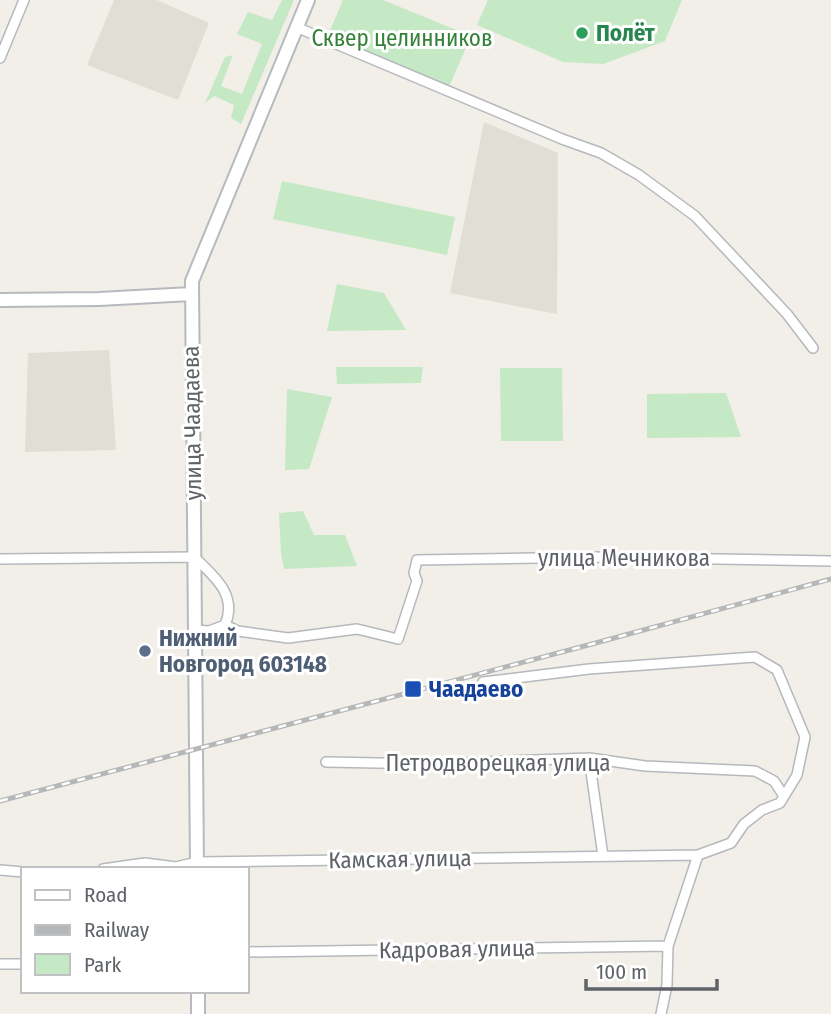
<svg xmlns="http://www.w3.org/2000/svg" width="831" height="1014" viewBox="0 0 831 1014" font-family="'Fira Sans Condensed',sans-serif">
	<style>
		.education { fill: #e1ded6 }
		.green { fill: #c5e8c5 }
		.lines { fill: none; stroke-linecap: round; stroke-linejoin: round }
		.street-casing { stroke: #b5b8bc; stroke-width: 12 }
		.secondary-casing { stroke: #b6babf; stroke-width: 16 }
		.street { stroke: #fff; stroke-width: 9 }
		.secondary { stroke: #fff; stroke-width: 12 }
		.rail-casing { stroke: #b6b7b8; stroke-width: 5 }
		.rail { stroke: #fff; stroke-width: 2.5; stroke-dasharray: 8; stroke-linecap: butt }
		.leisure-dot { fill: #2e9e5b; stroke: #fff; stroke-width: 2.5 }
		.service-dot { fill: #5c6f8a; stroke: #fff; stroke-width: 2.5 }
		.transit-dot { fill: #1a4fb4; stroke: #fff; stroke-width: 2.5 }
		.labels { text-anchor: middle; stroke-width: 6; stroke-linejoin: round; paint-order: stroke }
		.leisure-label { font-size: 23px; font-weight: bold; fill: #27864d; stroke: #fff; text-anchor: start }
		.park-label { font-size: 23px; fill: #348238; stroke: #fff }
		.street-label { font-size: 23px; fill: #5f6368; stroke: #fff }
		.service-label { font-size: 23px; font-weight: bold; fill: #4e5e75; stroke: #fff; text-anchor: start }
		.transit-label { font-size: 23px; font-weight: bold; fill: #164399; stroke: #fff; text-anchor: start }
	</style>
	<rect width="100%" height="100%" fill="#f1efe8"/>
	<!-- education -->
	<path class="education" d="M114,0H157L209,23L178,100L87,65Z
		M484,122L558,153L557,314L450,293Z
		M109,350L116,450L25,452L28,353Z"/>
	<!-- green -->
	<path class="green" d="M282,0H294L241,124L231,118L234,105L214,96L205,103L225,57L233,55L221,86L242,94L262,44L237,34L248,12L272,20Z
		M343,0H383L471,36L449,87L327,37Z
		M488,0H682L665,41L603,64L563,62L477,25Z
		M282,181L455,217L447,255L273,219Z
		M337,284L384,293L406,330L327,331Z
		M336,367H423L421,383L337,384Z
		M500,368H562L563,441H501Z
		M287,389L332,397L309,469L285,470Z
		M726,393L741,437L647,438V394Z
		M303,511L314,535H345L357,566L284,569L281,553L279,513Z"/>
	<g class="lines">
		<!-- street casing -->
		<g class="street-casing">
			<path id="street" d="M296,27L562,139L601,153L639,175L695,216L787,314L813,348
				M0,58L24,0
				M0,559L194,557C214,576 238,595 225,625L209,631L195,630
				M225,625L238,631L288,638L357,629L398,639L417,581L414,573L417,560L593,557L831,561
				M589,758L603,856
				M326,762L430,764L589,758L645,766L755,771L774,781L784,796
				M103,869L145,863L176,867L197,862L698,855L731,843L744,824L762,810L780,803L797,775L805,737L777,670L755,657L589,669L483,682
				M0,870L23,872
				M247,952L668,946
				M0,964H23
				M661,1014L667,985L668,946L698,855"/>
		</g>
		<!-- secondary casing -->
		<g class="secondary-casing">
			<path id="secondary" d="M0,300L99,299L191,294
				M197,869L192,281L308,0
				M198,1014V991"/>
		</g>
		<!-- street -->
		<use href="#street" class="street"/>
		<!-- secondary -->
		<use href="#secondary" class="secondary"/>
		<!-- rail casing -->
		<g class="rail-casing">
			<path id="rail" d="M0,801L592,644L831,579"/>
		</g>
		<!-- rail -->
		<use href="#rail" class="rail"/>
	</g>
	<!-- markers -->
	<circle class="leisure-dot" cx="582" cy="33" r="7"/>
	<circle class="service-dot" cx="145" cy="651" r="7"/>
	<rect class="transit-dot" x="404" y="680" width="18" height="18" rx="3.5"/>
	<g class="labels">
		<!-- leisure labels -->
		<g class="leisure-label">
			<text x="596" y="41">Полёт</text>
		</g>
		<!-- park labels -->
		<g class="park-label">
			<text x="402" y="46">Сквер целинников</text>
		</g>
		<!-- street labels -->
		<g class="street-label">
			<text transform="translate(192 423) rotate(-91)" y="8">улица Чаадаева</text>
			<text x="624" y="566">улица Мечникова</text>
			<text x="498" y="771">Петродворецкая улица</text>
			<text transform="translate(400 859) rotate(-1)" y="8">Камская улица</text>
			<text transform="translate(457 949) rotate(-1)" y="8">Кадровая улица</text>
		</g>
		<!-- service labels -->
		<g class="service-label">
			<text x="159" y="646">Нижний<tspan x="159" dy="26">Новгород 603148</tspan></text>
		</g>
		<!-- transit labels -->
		<g class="transit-label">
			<text x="429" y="697">Чаадаево</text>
		</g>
	</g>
	<!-- legend -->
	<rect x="21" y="867" width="228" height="126" fill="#ffffff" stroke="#bfc1c3" stroke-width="2"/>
	<rect x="35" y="890" width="35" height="10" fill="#ffffff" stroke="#bfc1c3" stroke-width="2"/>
	<text x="84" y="902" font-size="21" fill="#5f6368">Road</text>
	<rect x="35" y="925" width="35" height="10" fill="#b6b7b8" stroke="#bfc1c3" stroke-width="2"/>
	<text x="84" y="937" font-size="21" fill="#5f6368">Railway</text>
	<rect x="35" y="954" width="35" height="21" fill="#c5e8c5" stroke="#bfc1c3" stroke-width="2"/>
	<text x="84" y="972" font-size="21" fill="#5f6368">Park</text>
	<!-- scale -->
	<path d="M586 979v10h131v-10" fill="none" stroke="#5f6368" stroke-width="3.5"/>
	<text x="596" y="979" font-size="21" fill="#5f6368" stroke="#ffffff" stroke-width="5" paint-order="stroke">100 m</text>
</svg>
